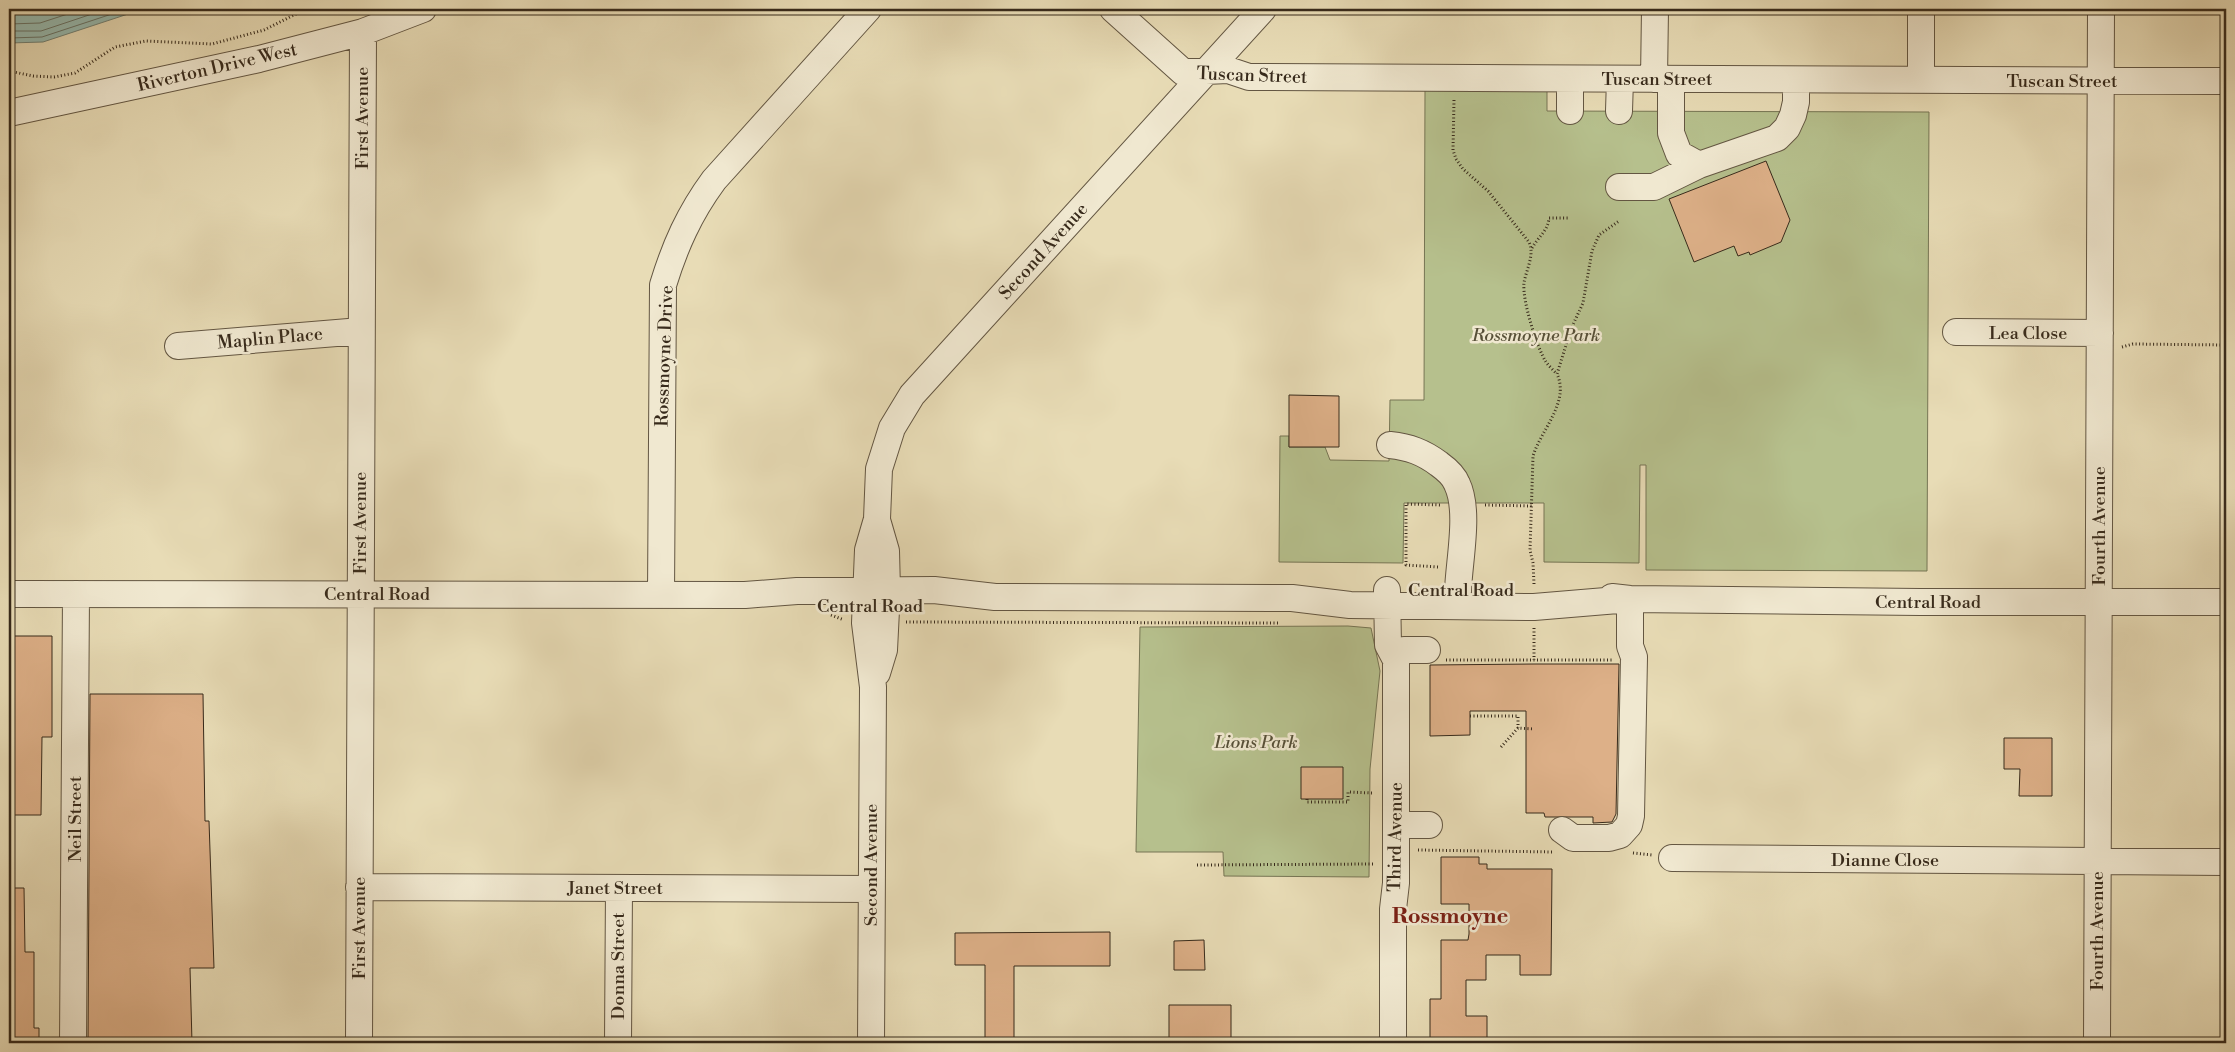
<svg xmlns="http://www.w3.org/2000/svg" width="2235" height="1052" viewBox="0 0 2235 1052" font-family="'Libre Bodoni',serif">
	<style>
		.green { fill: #b6c08d; stroke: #767554 }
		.water { fill: #97bbb1; stroke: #718175 }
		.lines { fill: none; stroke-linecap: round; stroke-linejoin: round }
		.shore { stroke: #677266; stroke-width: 1 }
		.building { fill: #ddb088; stroke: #372a1b }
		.minor-casing { stroke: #635642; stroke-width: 28 }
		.path { stroke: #372a1b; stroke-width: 3; stroke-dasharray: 1 2.5; stroke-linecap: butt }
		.minor { stroke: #f0e8d0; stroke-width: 26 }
		.labels { text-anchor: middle; stroke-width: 5; stroke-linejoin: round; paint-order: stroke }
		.street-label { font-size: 18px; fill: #372a1b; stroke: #f0e8d0 }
		.park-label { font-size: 18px; font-style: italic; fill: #575038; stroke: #f0e8d0 }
		.district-label { font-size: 22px; font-weight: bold; fill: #7a1f14; stroke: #f0e8d0 }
	</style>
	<rect width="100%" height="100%" fill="#e8dcb6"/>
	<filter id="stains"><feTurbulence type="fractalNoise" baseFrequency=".004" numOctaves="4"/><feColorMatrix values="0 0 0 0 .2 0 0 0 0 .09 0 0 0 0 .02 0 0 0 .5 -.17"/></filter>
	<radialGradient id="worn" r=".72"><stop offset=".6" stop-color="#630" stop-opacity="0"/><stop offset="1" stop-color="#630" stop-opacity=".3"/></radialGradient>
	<!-- green -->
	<path class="green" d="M1425,88L1547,89V111L1929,112L1927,571L1646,570V465H1640L1639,563L1544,562V503H1404L1403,563L1279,562L1280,436H1289V447H1325L1330,460L1389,461L1390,400H1424Z
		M1348,626L1371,628L1380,671L1370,769L1369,877L1224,876L1223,852H1136L1140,627Z"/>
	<!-- water -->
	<path class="water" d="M9,9H190L182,12L128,14L43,42L9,43Z"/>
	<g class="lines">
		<!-- shore -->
		<path class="shore" d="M9,24L40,23L83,9
			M9,31H41L107,9
			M9,38L42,37L127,9"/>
	</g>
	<!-- building -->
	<path class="building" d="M1766,161L1790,220L1781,242L1750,255L1749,252L1738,256L1734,246L1694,262L1669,199Z
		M1289,395L1339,396V447H1289Z
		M9,636H52V737H42L41,815H9Z
		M1534,664H1619L1616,814L1612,822L1593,823V817H1545L1544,813H1526V711H1470V735L1430,736V665Z
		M90,694H203L205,821H209L214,968H190L192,1043H88Z
		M2004,738H2052V796H2019L2020,769H2004Z
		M1301,767H1343V799H1301Z
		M1441,857H1479V864H1487V869H1552L1551,975H1520V955H1486V980H1466V1016H1487V1043H1430V999H1441V940H1468L1469,934V904H1441Z
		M9,888H24L25,952H34V1028H39V1043H9Z
		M1110,932V966H1014V1043H985V965H955V933Z
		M1204,940L1205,970H1174V941Z
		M1169,1005H1231V1043H1169Z"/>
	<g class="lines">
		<!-- minor casing -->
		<g class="minor-casing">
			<path id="minor" d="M1113,9L1183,72L1228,70L1249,77L2226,81
				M1921,9V80
				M1570,79V111
				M1654,79L1655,9
				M1671,79V133L1679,154L1699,165L1777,138L1787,128L1793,115L1796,102V80
				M1619,111L1620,79
				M9,113L259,59L363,32L423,9
				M1619,187H1654L1699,165
				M1956,332L2100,333
				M178,346L361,331
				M1390,445C1409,447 1423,452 1439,464C1446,469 1454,476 1457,484C1470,511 1459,560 1458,591
				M1387,590L1388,645L1396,660V883L1393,909V1043
				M9,594L745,595L797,591L934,590L995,597L1292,598L1350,605L1534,607L1630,599
				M661,595L663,285C675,246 689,214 714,180L868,9
				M1612,597L1630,599L1920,602H2226
				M1404,650H1427
				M877,673L884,650L887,590L886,551L877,520
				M1396,825H1429
				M1562,830L1573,838H1609L1620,835L1629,825L1631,816L1634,657L1630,646V599
				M1672,858L2226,862
				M359,887L871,889
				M73,1043L76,594
				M359,1043L363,32
				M618,1043L619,888
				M871,1043L873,687L865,623L868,550L877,519L879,469L892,428L912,395L1263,9
				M2097,1043L2101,9"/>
		</g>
		<!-- path -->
		<path class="path" d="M9,71L33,76L54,77L75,73L115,47L146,41L212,44L264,30L306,9
			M1454,100L1453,150L1456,159L1463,169L1488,191L1529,242C1535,255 1526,270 1524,283C1522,300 1537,348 1546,362C1549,366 1553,370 1557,374
			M1532,248C1538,237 1548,231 1549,218H1570
			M2122,347L2133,344L2226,345
			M1485,505L1532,506
			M1438,567L1406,565V504L1441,505
			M1534,584L1533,563L1530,550L1533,456C1541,430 1570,402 1557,374L1571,329L1583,303L1592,251L1599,235L1619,221
			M831,615L844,620
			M906,622L1278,623
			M1534,628V660
			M1446,660H1612
			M1470,716H1518V728
			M1501,747L1518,728L1534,729
			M1307,799V802H1348V792L1373,793
			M1418,850L1554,852
			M1633,853L1652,855
			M1197,865L1373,864"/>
		<!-- minor -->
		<use href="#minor" class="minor"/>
	</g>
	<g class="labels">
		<!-- street labels -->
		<g class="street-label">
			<text transform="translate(217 67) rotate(-13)" y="6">Riverton Drive West</text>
			<text transform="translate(1252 75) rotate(2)" y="6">Tuscan Street</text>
			<text x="1657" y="85">Tuscan Street</text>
			<text x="2062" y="87">Tuscan Street</text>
			<text transform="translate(362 118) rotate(-90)" y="6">First Avenue</text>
			<text transform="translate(1043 251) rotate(-48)" y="6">Second Avenue</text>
			<text x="2028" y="339">Lea Close</text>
			<text transform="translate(270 338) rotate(-5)" y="6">Maplin Place</text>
			<text transform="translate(664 356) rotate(-88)" y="6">Rossmoyne Drive</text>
			<text transform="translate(360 523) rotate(-90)" y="6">First Avenue</text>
			<text transform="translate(2099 526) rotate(-90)" y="6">Fourth Avenue</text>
			<text x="1461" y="596">Central Road</text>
			<text x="377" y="600">Central Road</text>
			<text x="1928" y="608">Central Road</text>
			<text x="870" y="612">Central Road</text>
			<text transform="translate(75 819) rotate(-90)" y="6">Neil Street</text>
			<text transform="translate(1395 837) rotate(-89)" y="6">Third Avenue</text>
			<text x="1885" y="866">Dianne Close</text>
			<text transform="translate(871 865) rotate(-90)" y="6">Second Avenue</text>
			<text x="615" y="894">Janet Street</text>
			<text transform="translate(359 928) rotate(-90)" y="6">First Avenue</text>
			<text transform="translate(2097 931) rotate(-90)" y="6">Fourth Avenue</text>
			<text transform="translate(618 966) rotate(-90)" y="6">Donna Street</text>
		</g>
		<!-- park labels -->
		<g class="park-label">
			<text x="1536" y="341">Rossmoyne Park</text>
			<text x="1256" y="748">Lions Park</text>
		</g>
		<!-- district labels -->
		<g class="district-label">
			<text x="1450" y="923">Rossmoyne</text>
		</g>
	</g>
	<!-- margin -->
	<rect width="2235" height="1052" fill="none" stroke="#e8dcb6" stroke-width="30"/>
	<rect x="10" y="10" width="2215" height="1032" fill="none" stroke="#372a1b" stroke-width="2.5"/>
	<rect x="15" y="15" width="2205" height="1022" fill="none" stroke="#372a1b"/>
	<rect width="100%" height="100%" filter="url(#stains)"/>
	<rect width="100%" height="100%" fill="url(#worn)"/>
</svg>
